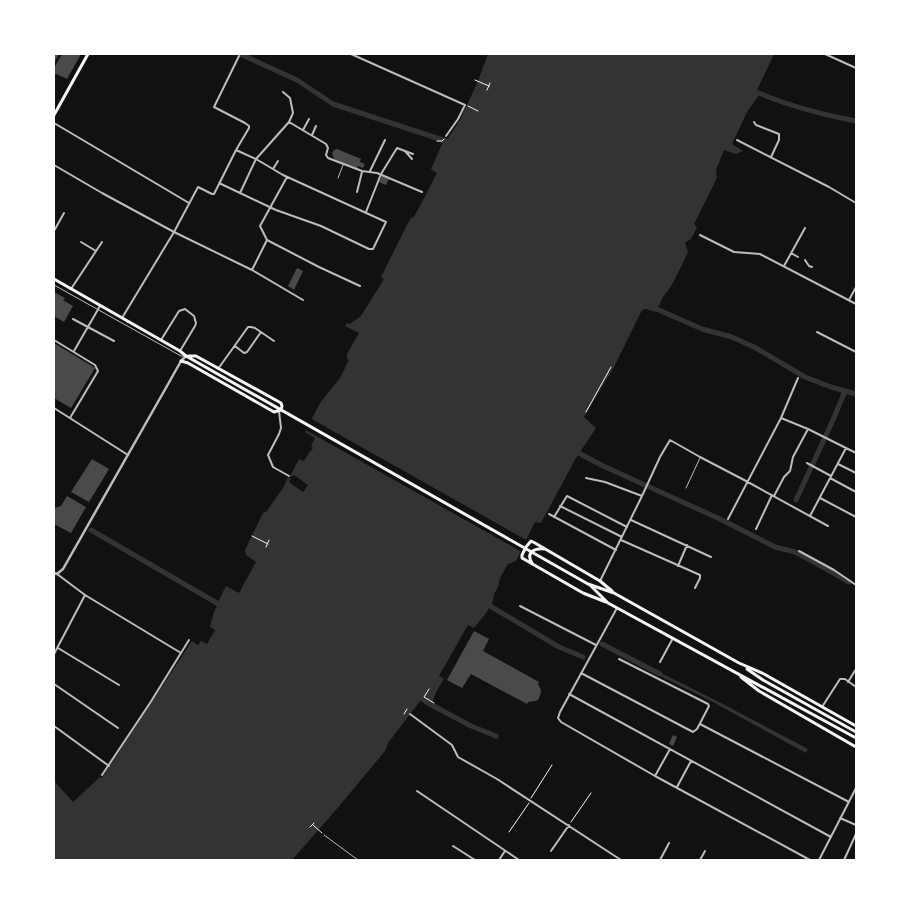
<svg xmlns="http://www.w3.org/2000/svg" width="910" height="914" viewBox="0 0 910 914" font-family="'Noto Sans',sans-serif">
	<style>
		.water { fill: #333 }
		.pier { fill: #111; fill-rule: evenodd }
		.lines { fill: none; stroke-linecap: round; stroke-linejoin: round }
		.canal { stroke: #333; stroke-width: 5 }
		.building { fill: #4a4a4a }
		.path { stroke: #f5f5f5; stroke-width: 1 }
		.service { stroke: #bcbcbc; stroke-width: 1 }
		.minor { stroke: #bcbcbc; stroke-width: 2 }
		.tertiary { stroke: #bcbcbc; stroke-width: 2.5 }
		.secondary { stroke: #f5f5f5; stroke-width: 3 }
		.primary { stroke: #f5f5f5; stroke-width: 3 }
	</style>
	<rect width="100%" height="100%" fill="#111"/>
	<!-- water -->
	<path class="water" d="M488,54H774L757,90L759,95L747,112L732,144L743,151L736,154L724,150L716,170L717,178L694,224L697,227L691,239L685,243L688,252L678,273L670,288L663,297L656,312L646,309L642,310L614,367L584,417L596,428L576,458L541,523L535,522L516,561L508,564L500,578L498,587L494,594L493,601L486,613L474,628L468,625L439,676L444,679L436,692L431,706L420,701L388,743L385,751L335,811L292,860H54V781L73,802L100,777L102,778L192,641L198,645L201,641L207,644L215,630L210,627C213,613 219,599 226,586L239,593L256,562L246,555L245,550L263,513L266,512L283,488L288,477L291,479L289,482L302,491L307,485L293,475L292,477L290,476L299,459L304,461L310,451H311L313,448L311,446L315,438L305,432L320,403L340,378L349,360L347,358V354L359,333L345,326L347,323L350,324L361,316L384,279L381,277L407,225L411,218L414,217L434,179L437,173L431,169L442,144L447,140L461,118L478,81Z
		M655,670L723,704L808,749L806,753L711,701L654,673Z"/>
	<!-- pier -->
	<path class="pier" d="M310,418L528,541L522,552L304,429Z
		M294,475L308,485L303,492L289,482L291,479L288,477L290,476L292,477ZM294,478L305,485L302,489L291,481Z"/>
	<g class="lines">
		<!-- canal -->
		<path class="canal" d="M240,54L297,80L333,104L452,143
			M754,91C788,106 819,114 856,121
			M652,307L702,329L732,337L756,348L805,377L831,387L856,394
			M573,450L603,466L720,519L775,547L795,552L823,567L849,582
			M796,500L833,420L845,391
			M91,530L222,606
			M485,603L559,647L583,657
			M602,644L660,674
			M426,702L471,726L496,736"/>
	</g>
	<!-- building -->
	<path class="building" d="M54,54H59L54,63Z
		M62,54H81L67,79L54,73V68Z
		M337,149L361,159L360,162L365,164L363,168L358,166L357,169L334,159L332,153L334,150Z
		M382,176L389,179L386,185L379,182Z
		M297,268L303,271L294,290L288,286Z
		M54,292L65,298L63,300L73,306L64,322L54,316Z
		M54,343L95,368L71,408L54,398Z
		M92,459L109,469L89,502L71,492Z
		M67,496L86,507L71,533L54,524V508L61,506Z
		M474,631L489,639L483,651L539,682L538,684L541,690V693L538,700L535,701L528,702L527,704L471,674L462,688L447,680Z
		M673,735L677,737L673,746L669,744Z"/>
	<g class="lines">
		<!-- path -->
		<path class="path" d="M475,80L489,86
			M487,90L490,83
			M468,106L478,111
			M437,141H442L444,139
			M586,412L611,367
			M252,536L268,544
			M266,547L269,540
			M429,689L424,697L434,703
			M404,714L407,709
			M531,798L552,765
			M571,822L591,793
			M313,825L322,833
			M310,827L314,823
			M509,832L529,803"/>
		<!-- service -->
		<path class="service" d="M338,178L343,165
			M54,285L181,356H185
			M686,488L700,458
			M324,835L358,860"/>
		<!-- minor -->
		<path class="minor" d="M351,54L465,105L458,119L446,136
			M825,54L856,68
			M289,122L326,144L328,148L326,155L328,158L362,171L377,173L422,192
			M754,122L756,125L779,134V140L771,157
			M54,123L189,203
			M303,130L309,119
			M312,135L316,126
			M737,140L829,187L856,203
			M405,151L412,159
			M54,165L102,193L174,232L252,270L303,300
			M273,169L278,161
			M370,171L385,140
			M219,183L276,210L321,226L369,249H373L386,222L283,175L256,159L236,150
			M357,192L362,172
			M240,193L256,159L289,122L293,113L290,98L283,92
			M366,212L381,174L397,148L413,154
			M54,231L64,213
			M700,235L734,252L760,254L856,304
			M267,240L319,267L360,286
			M81,242L96,251
			M791,253L798,257
			M805,260L809,266L812,267
			M784,266L805,228
			M252,270L267,240L260,226L287,177
			M71,289L102,242
			M849,300L856,287
			M122,318L174,232L198,187L212,194H214L236,150L249,128V126L245,123L214,107L239,56
			M73,319L114,341
			M817,332L856,352
			M54,340L95,365L98,371L70,418
			M161,340L179,311L185,309L194,316L196,323L195,326L180,351
			M235,346L244,353L247,352L261,332
			M74,351L100,306
			M218,369L248,327H251L255,328L274,341
			M54,408L128,455
			M279,411L281,428L279,434L268,455L273,467L289,476
			M781,418L808,429L856,453
			M807,463L831,476
			M838,464L856,473
			M586,478L605,482L642,496
			M830,478L856,492
			M774,496L784,477L790,471L793,457L808,429
			M820,498L856,517
			M560,506L622,537
			M549,514L616,550
			M810,516L846,448
			M554,517L567,496L627,527
			M728,519L781,418L798,378
			M631,520L711,557
			M756,529L772,495
			M621,540L700,575V578L695,588
			M799,551L834,570L856,585
			M678,566L687,545
			M57,574L85,595L181,653
			M600,581L642,496L660,457L670,440L700,457L746,481L828,526
			M520,606L596,645
			M617,608L560,712L558,718L561,722L655,776L810,860
			M58,648L119,685
			M54,654L85,595
			M660,662L673,638
			M581,673L693,732L697,729L709,706L708,704L619,659
			M848,682L856,669
			M54,684L118,728
			M569,694L831,837
			M822,707L840,679H845L856,687
			M410,714L452,745L458,757L497,779L621,860
			M700,724L849,802
			M54,726L109,766
			M102,775L150,703L189,640
			M655,776L670,749
			M677,787L691,761
			M417,791L519,860
			M840,818L856,825
			M453,846L475,860
			M551,851L569,825
			M499,860L505,851
			M660,860L669,843
			M700,860L705,851
			M819,860L856,788
			M844,860L856,834"/>
		<!-- tertiary -->
		<path class="tertiary" d="M54,573L57,574L63,569L167,386L181,361L186,356"/>
		<!-- secondary -->
		<path class="secondary" d="M54,115L88,54"/>
		<!-- primary -->
		<path class="primary" d="M54,279L180,351L186,356L588,584L614,593L739,663L764,674L856,726
			M181,361L188,363L274,412L281,410L282,406L281,403L196,356H188
			M532,563C525,552 535,548 545,549
			M590,585L608,603L856,738
			M606,602L583,593L522,558V555L526,547L531,541L535,543L600,581L612,591
			M747,669L763,680L856,732
			M741,677L759,691L856,747"/>
	</g>
	<!-- border -->
	<rect width="910" height="914" fill="none" stroke="#ffffff" stroke-width="110"/>
</svg>
